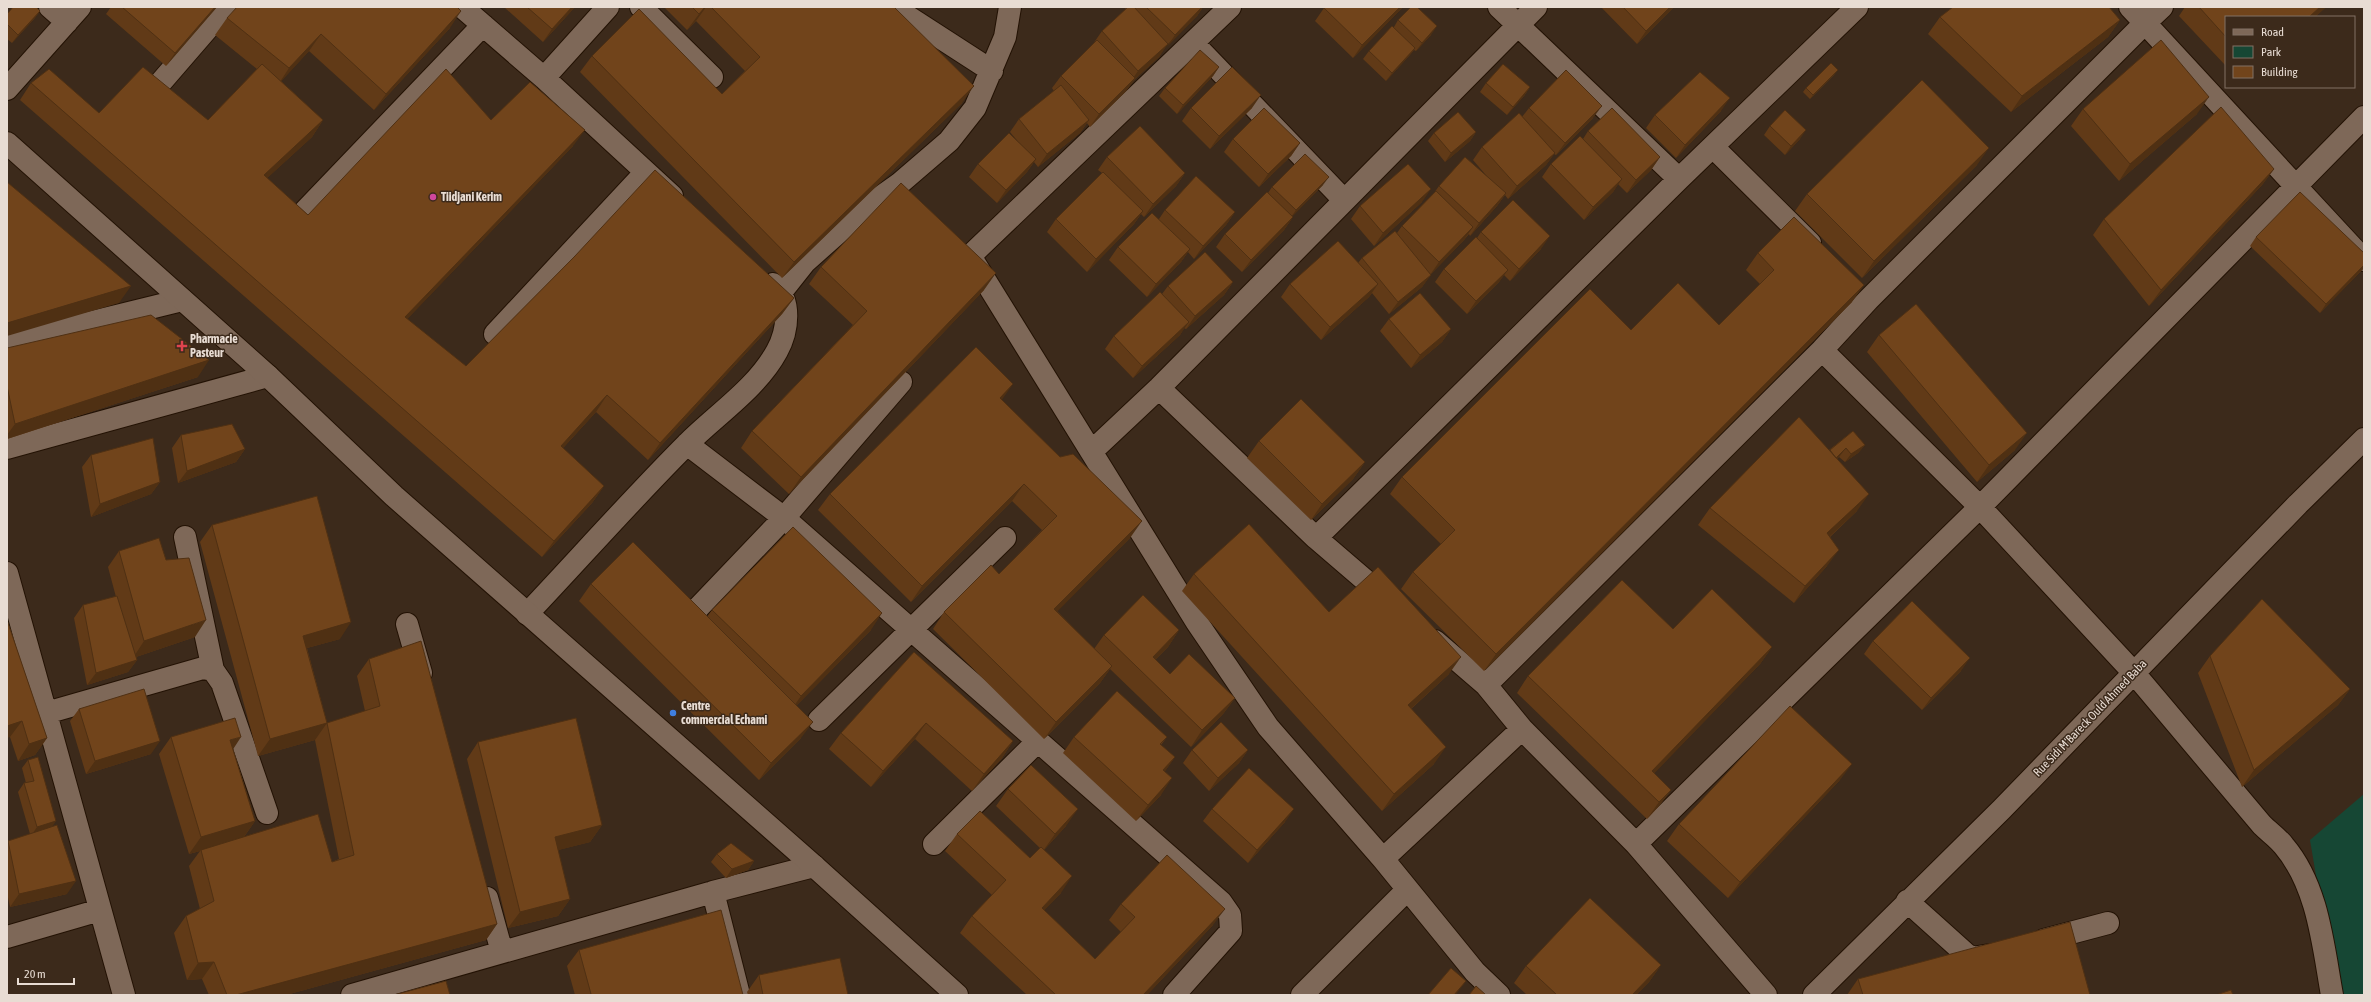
<svg xmlns="http://www.w3.org/2000/svg" width="2371" height="1002" viewBox="0 0 2371 1002" font-family="'Asap Condensed',sans-serif">
	<style>
		.green { fill: #164734 }
		.lines { fill: none; stroke-linecap: round; stroke-linejoin: round }
		.street-casing { stroke: #231204; stroke-width: 24 }
		.secondary-casing { stroke: #231204; stroke-width: 24 }
		.street { stroke: #7e6858; stroke-width: 22 }
		.secondary { stroke: #7e6858; stroke-width: 22 }
		.wall { fill: #613a17 }
		.shaded-wall { fill: #4f3013 }
		.building { fill: #71441b; stroke: #4f3013 }
		.hotel-dot { fill: #d1479c; stroke: #3c2a1b; stroke-width: 1.5 }
		.health-dot { fill: #e0444e; stroke: #3c2a1b; stroke-width: 1.5 }
		.shop-dot { fill: #3f7fe0; stroke: #3c2a1b; stroke-width: 1.5 }
		.labels { text-anchor: middle; stroke-width: 3; stroke-linejoin: round; paint-order: stroke }
		.poi-label { font-size: 12px; font-weight: bold; fill: #e8dcd3; stroke: #3c2a1b; text-anchor: start }
		.street-label { font-size: 12px; fill: #e8dcd3; stroke: #3c2a1b }
	</style>
	<rect width="100%" height="100%" fill="#3c2a1b"/>
	<!-- green -->
	<path class="green" d="M2364,794V995H2336L2310,840Z"/>
	<g class="lines">
		<!-- street casing -->
		<g class="street-casing">
			<path id="street" d="M50,7L67,22
				M462,7L544,78L672,196
				M641,7L712,77
				M893,7L992,71
				M1499,7L1679,179
				M2130,7L2145,23L2162,7
				M1197,47L1344,200
				M544,78L608,7
				M162,81L226,7
				M7,89L80,7
				M1713,147L1810,243
				M303,213L483,25
				M970,256L1230,7
				M972,259L1196,621L1268,727L1383,859L1475,972L1499,995
				M782,291L805,262L868,206L899,184L949,141L975,108L1005,37L1010,7
				M495,334L645,173
				M7,343L182,300
				M1822,350L1980,507L2134,673L2262,825C2269,832 2278,838 2284,846C2318,886 2323,945 2332,995
				M1159,388L1316,538L1387,599
				M687,444L784,518L1221,902L1230,915L1231,931L1174,995
				M7,448L268,376
				M1092,451L1159,388L1536,7
				M185,537L213,670
				M1316,538L1679,179L1857,7
				M7,573L124,995
				M698,608L784,518L901,382
				M527,614C580,558 632,499 687,444C717,414 757,388 777,351C788,331 792,300 773,284
				M407,624L421,673
				M1435,641L1486,685L1522,729L1636,844L1766,995
				M1486,685L1822,350L1868,300L2145,23L2364,260
				M46,713L203,668L213,670L222,683L267,813
				M819,720L1005,538
				M934,844L1038,741
				M1636,844L1980,507L2364,117
				M1383,859L1522,729
				M713,892L739,995
				M487,898L502,952
				M1907,901L1966,954L1972,958L1990,955
				M7,937L100,910
				M2044,940L2108,923
				M352,995L713,892L814,866
				M1302,995L1407,890
				M1814,995L2002,809L2298,504L2364,439"/>
		</g>
		<!-- secondary casing -->
		<g class="secondary-casing">
			<path id="secondary" d="M7,143L268,376L394,496L814,866L957,995"/>
		</g>
		<!-- street -->
		<use href="#street" class="street"/>
		<!-- secondary -->
		<use href="#secondary" class="secondary"/>
	</g>
	<!-- wall -->
	<path class="wall" d="M111,7H217L166,66L106,14Z
		M504,7H575L543,42Z
		M664,7H894L962,103L782,278L580,72L592,56L722,94L745,71L696,21L687,30Z
		M1124,7H1203L1197,16L1165,47L1159,57L1135,79L1126,91L1090,127L1087,123L1080,133L1038,167L1034,162L1027,172L997,203L969,177L978,164L1019,143L1010,132L1019,119L1054,91L1052,88L1061,76L1093,44L1102,31L1126,9Z
		M1403,7L1353,58L1315,21L1324,8Z
		M1601,7H1674L1637,44Z
		M2185,7H2326L2315,17H2226V66L2179,16Z
		M40,11L34,19L12,43L7,39V14Z
		M1940,17L2120,20L2108,37L2011,112L1928,34Z
		M227,18L450,28L374,110L309,51L281,81L323,120L312,137L267,178L308,215L491,120L573,146L407,319L466,366L794,298L782,314L648,460L596,412L563,448L604,486L592,503L542,557L20,100L31,83L99,113L208,120L257,69L215,35Z
		M1398,20L1431,35L1416,51L1414,50L1409,56L1386,81L1363,59L1369,51L1394,27Z
		M1219,67L1213,76L1177,114L1159,96L1165,88Z
		M1835,74L1810,99L1803,92L1806,88Z
		M1486,83L1530,87L1524,96L1507,115L1480,92Z
		M1191,108H1252L1210,149L1182,121Z
		M1529,108L1593,118L1556,155L1554,154L1546,165L1508,199L1505,195L1497,206L1470,236L1469,234L1464,240L1431,274L1422,287L1389,314L1372,293L1369,297L1321,340L1281,297L1290,284L1358,263L1362,258L1397,233L1402,226L1434,193L1439,186L1490,180L1473,160L1482,147L1522,117Z
		M2083,109L2197,114L2119,181L2071,126Z
		M1721,111L1676,158L1646,128L1655,115Z
		M1770,126L1800,139L1785,155L1764,135Z
		M1588,131L1660,157L1651,170L1627,193L1618,184L1613,192L1584,220L1542,177L1551,164L1583,139Z
		M1476,132L1470,141L1445,162L1428,141L1434,133Z
		M1233,139L1300,143L1291,156L1259,187L1224,152Z
		M1107,157L1185,173L1176,186L1144,217L1141,214L1134,224L1087,272L1047,232L1056,219L1102,173L1098,170Z
		M1977,165L1862,278L1795,211L1807,194Z
		M2274,169L2262,185L2149,306L2093,235L2104,219Z
		M1323,185L1292,216L1293,217L1284,230L1242,272L1216,247L1225,234L1268,193L1272,187Z
		M1422,202L1374,246L1351,219L1360,206Z
		M1165,210L1235,212L1226,225L1194,259L1188,252L1181,262L1147,297L1109,260L1118,247L1159,219Z
		M1481,232L1541,249L1510,281L1504,275L1499,282L1467,314L1435,282L1444,269L1477,238Z
		M2256,237L2364,253V268L2320,313L2250,246Z
		M1758,253L1852,302L1484,671L1401,589L1413,572L1441,544L1390,494L1402,477L1631,330L1719,325L1760,284L1746,270Z
		M821,267L984,290L789,494L741,448L752,431L853,325L809,284Z
		M1233,282L1224,295L1186,329L1184,328L1180,335L1133,378L1105,349L1114,336L1162,294L1168,286Z
		M1389,319L1451,329L1442,342L1411,368L1380,331Z
		M1879,335L2015,450L1977,482L1867,352Z
		M7,348L198,377L7,439Z
		M1002,400L1130,538L1057,611L1094,649L1104,635L1179,630L1168,647L1155,660L1170,674L1235,698L1223,714L1191,747L1110,669L1100,683L1044,739L933,629L944,612L999,574L1042,530L1012,501L911,602L818,510L830,494Z
		M1853,431L1865,445L1858,453L1845,462L1839,457L1837,459L1857,511L1830,537L1827,566L1794,603L1698,525L1710,508L1829,450Z
		M181,435L245,449L236,462L178,483L172,448Z
		M1259,441L1365,462L1353,479L1311,520L1247,458Z
		M91,455L160,482L151,494L91,517L82,467Z
		M212,525L340,639L307,648L327,723L315,740L258,756L200,542Z
		M119,551L195,637L136,657L137,660L128,672L87,685L74,618L83,605L116,597L108,567Z
		M1194,574L1329,612L1449,674L1411,709L1434,764L1382,811L1182,591Z
		M591,584L707,617L712,610L871,630L796,706L801,738L759,780L579,601Z
		M7,620L47,738L35,755L18,761L10,737Z
		M1673,629L1772,647L1760,664L1654,773L1671,790L1659,806L1647,819L1517,693L1528,676Z
		M1873,641L1961,671L1922,710L1864,654Z
		M914,652L1013,741L1002,758L972,791L915,739L871,787L829,749L841,733Z
		M2210,656L2350,689L2338,705L2242,787L2198,673Z
		M369,659L497,924L486,940L286,995H209L202,979L187,980L174,933L186,916L200,909L189,866L200,851L189,854L159,754L171,737L233,749L255,821L244,837L332,862L339,859L315,740L327,723L365,711L357,676Z
		M79,709L151,754L86,774L70,721Z
		M1074,737H1167L1161,745L1175,757L1165,771L1161,795L1136,821L1063,753Z
		M478,742L602,825L590,842L558,850L570,899L558,916L508,928L467,759Z
		M1192,750H1248L1239,763L1209,791L1183,763Z
		M28,760L53,827L67,894L10,907L7,893V842L8,841L30,834L18,792L24,783H26L22,768Z
		M1840,780L1728,898L1667,841L1679,824Z
		M1008,789L1066,826L1044,850L1061,893L1044,910L1095,959L1121,932L1109,920L1121,904L1213,925L1147,995H1027L960,933L972,916L992,895L945,851L957,834L1030,858L1040,848L996,806Z
		M1212,809L1285,822L1248,863L1203,821Z
		M717,854L754,861L748,870L726,878L711,862Z
		M579,950L743,995H575L567,966Z
		M1661,965L1649,982L1636,995H1527L1514,983L1526,966Z
		M759,975L848,995H748L747,992Z
		M1858,979L2090,995H1847Z"/>
	<!-- shaded-wall -->
	<path class="shaded-wall" d="M215,7H217L166,66L175,53Z
		M572,7H575L543,42L552,29Z
		M705,7H706L696,21L687,30L699,14Z
		M1202,7H1203L1197,16L1166,48L1175,35Z
		M1400,7H1403L1353,58L1362,45Z
		M1670,7H1674L1637,44L1646,31Z
		M2320,7H2326L2315,17H2309Z
		M40,11L34,19L12,43L18,35Z
		M461,11L450,28L374,110L386,94Z
		M2120,20L2108,37L2011,112L2022,96Z
		M1437,26L1431,35L1416,51L1422,43Z
		M321,34L309,51L278,85L289,68Z
		M1168,44L1159,57L1135,79L1126,91L1090,127L1099,114L1129,84L1138,71Z
		M1415,48L1409,56L1386,81L1392,73Z
		M1219,67L1213,76L1177,114L1183,105Z
		M1838,70L1835,74L1810,99L1813,95Z
		M974,86L962,103L782,278L794,262Z
		M1530,87L1524,96L1507,115L1513,107Z
		M1261,95L1252,108L1210,149L1219,136Z
		M2209,97L2197,114L2119,181L2130,164Z
		M1730,98L1721,111L1676,158L1685,145Z
		M1602,106L1593,118L1556,155L1565,143Z
		M323,120L312,137L252,192L264,175Z
		M1089,120L1080,133L1038,167L1047,154Z
		M585,130L573,146L393,334L405,317Z
		M1806,130L1800,139L1785,155L1791,146Z
		M1476,132L1470,141L1445,162L1451,153Z
		M1300,143L1291,156L1259,187L1268,174Z
		M1989,148L1977,165L1862,278L1874,261Z
		M1555,153L1546,165L1508,199L1517,186Z
		M1660,157L1651,170L1627,193L1636,180Z
		M1036,159L1027,172L997,203L1006,190Z
		M2274,169L2262,185L2149,306L2161,290Z
		M1185,173L1176,186L1144,217L1153,204Z
		M1329,177L1323,185L1290,219L1296,210Z
		M1622,179L1613,192L1584,220L1593,207Z
		M1431,189L1422,202L1374,246L1383,233Z
		M1506,193L1497,206L1470,236L1479,223Z
		M1143,211L1134,224L1087,272L1096,259Z
		M1235,212L1226,225L1194,259L1203,246Z
		M1293,217L1284,230L1242,272L1251,260Z
		M1473,227L1464,240L1430,275L1439,262Z
		M1550,236L1541,249L1510,281L1519,269Z
		M1190,249L1181,262L1147,297L1156,284Z
		M2364,265V268L2320,313L2326,304Z
		M1508,270L1499,282L1467,314L1476,301Z
		M996,273L984,290L789,494L801,477Z
		M1431,275L1422,287L1389,314L1398,302Z
		M1233,282L1224,295L1186,329L1195,316Z
		M1378,284L1369,297L1321,340L1330,327Z
		M1864,285L1852,302L1484,671L1496,654Z
		M131,286L119,303L7,336V323Z
		M794,298L782,314L648,460L660,443Z
		M1189,322L1180,335L1133,378L1142,366Z
		M1451,329L1442,342L1411,368L1420,355Z
		M209,360L198,377L7,439V435L15,424Z
		M1013,384L1001,401L1000,398Z
		M607,395L596,412L549,463L561,446Z
		M2027,433L2015,450L1977,482L1989,465Z
		M1865,445L1858,453L1845,462L1851,454Z
		M1846,448L1839,457L1830,467L1836,458Z
		M245,449L236,462L178,483L187,471Z
		M1365,462L1353,479L1311,520L1322,504Z
		M160,482L151,494L91,517L100,504Z
		M1024,484L1012,501L911,602L922,586Z
		M604,486L592,503L542,557L554,541Z
		M1869,494L1857,511L1815,550L1827,533Z
		M1142,521L1130,538L1043,626L1054,609Z
		M1839,550L1827,566L1794,603L1805,586Z
		M882,613L871,630L789,713L801,696Z
		M206,620L195,637L133,658L144,641Z
		M351,622L340,639L292,652L303,636Z
		M1179,630L1168,647L1143,672L1153,657Z
		M1772,647L1760,664L1642,786L1652,771Z
		M1461,657L1449,674L1396,722L1408,705Z
		M1970,658L1961,671L1922,710L1931,698Z
		M137,660L128,672L87,685L96,673Z
		M1112,666L1100,683L1044,739L1056,722Z
		M2350,689L2338,705L2242,787L2254,770Z
		M1235,698L1223,714L1191,747L1202,730Z
		M22,721L10,737L7,738V726Z
		M813,722L801,738L759,780L771,763Z
		M327,723L315,740L258,756L270,739Z
		M926,723L915,739L871,787L883,771Z
		M241,737L230,754V740Z
		M47,738L35,755L18,761L29,744Z
		M160,741L151,754L86,774L95,761Z
		M1013,741L1002,758L972,791L984,774Z
		M1446,747L1434,764L1382,811L1394,794Z
		M1248,750L1239,763L1209,791L1218,778Z
		M1175,757L1163,774V770Z
		M1852,764L1840,780L1728,898L1740,882Z
		M1172,778L1161,795L1136,821L1148,805Z
		M1671,790L1659,806L1647,819L1659,802Z
		M1078,809L1066,826L1043,851L1055,834Z
		M1294,809L1285,822L1248,863L1257,850Z
		M56,821L50,830L31,836L37,827Z
		M255,821L243,838L201,850L200,851L189,854L201,837Z
		M602,825L590,842L543,854L555,837Z
		M754,861L748,870L726,878L732,869Z
		M1072,876L1061,893L1030,925L1042,908Z
		M76,881L67,894L10,907L19,894Z
		M570,899L558,916L508,928L520,912Z
		M1225,909L1213,925L1147,995H1143Z
		M497,924L486,940L286,995H236Z
		M214,962L202,979L187,980L198,963Z
		M1661,965L1649,982L1636,995H1632Z
		M1466,981L1457,993L1456,995H1454Z"/>
	<!-- building -->
	<path class="building" d="M13,7H36L40,11L18,35L7,24V14Z
		M122,7H215L175,53Z
		M237,7H457L461,11L386,94L321,34L289,68L227,18Z
		M527,7H572L552,29Z
		M692,7H705L699,14Z
		M711,7H894L974,86L794,262L592,56L639,9L722,94L760,57Z
		M1128,7H1134L1168,44L1138,71L1102,31Z
		M1146,7H1202L1175,35Z
		M1325,7H1400L1362,45L1324,8Z
		M1411,7H1417L1437,26L1422,43L1398,20Z
		M1623,7H1670L1646,31Z
		M1953,7H2109L2120,20L2022,96L1940,17Z
		M2199,7H2320L2309,17H2226V37Z
		M1392,26L1415,48L1392,73L1369,51Z
		M1097,40L1135,78L1099,114L1061,76Z
		M2161,40L2209,97L2130,164L2083,109Z
		M1200,50L1219,67L1183,105L1165,88Z
		M1831,63L1838,70L1813,95L1806,88Z
		M262,64L323,120L264,175L308,215L446,69L491,120L530,82L585,130L405,317L466,366L575,256L655,170L794,298L660,443L607,395L561,446L604,486L554,541L31,83L49,69L99,113L143,67L208,120Z
		M1503,64L1530,87L1513,107L1486,83Z
		M1232,67L1261,95L1219,136L1191,108Z
		M1566,70L1602,106L1565,143L1529,108Z
		M1700,72L1730,98L1685,145L1655,115Z
		M1922,80L1989,148L1874,261L1807,194Z
		M1061,85L1089,120L1047,154L1019,119Z
		M2221,107L2274,169L2161,290L2104,219Z
		M1264,108L1300,143L1268,174L1233,139Z
		M1612,108L1660,157L1636,180L1588,131Z
		M1785,110L1806,130L1791,146L1770,126Z
		M1458,112L1476,132L1451,153L1434,133Z
		M1519,113L1555,153L1517,186L1482,147Z
		M1140,126L1185,173L1153,204L1107,157Z
		M1009,133L1036,159L1006,190L978,164Z
		M1580,136L1622,179L1593,207L1551,164Z
		M1305,154L1329,177L1296,210L1272,187Z
		M1465,157L1506,193L1479,223L1439,186Z
		M1408,164L1431,189L1383,233L1360,206Z
		M1103,172L1143,211L1096,259L1056,219Z
		M1196,176L1235,212L1203,246L1165,210Z
		M7,182L131,286L7,323Z
		M901,183L996,273L801,477L752,431L867,311L821,267Z
		M1436,191L1473,227L1439,262L1402,226Z
		M1267,192L1293,217L1251,260L1225,234Z
		M2300,192L2364,253V265L2326,304L2256,237Z
		M1513,200L1550,236L1519,269L1481,232Z
		M1152,213L1190,249L1156,284L1118,247Z
		M1794,217L1864,285L1496,654L1413,572L1455,530L1402,477L1590,289L1631,330L1678,283L1719,325L1774,270L1758,253Z
		M1395,231L1431,275L1398,302L1362,258Z
		M1476,237L1508,270L1476,301L1444,269Z
		M1338,241L1378,284L1330,327L1290,284Z
		M1205,252L1233,282L1195,316L1168,286Z
		M1160,292L1189,322L1142,366L1114,336Z
		M1420,293L1451,329L1420,355L1389,319Z
		M1916,304L2027,433L1989,465L1879,335Z
		M151,315L209,360L15,424L7,386V348Z
		M976,347L1013,384L1000,398L1060,457L1073,454L1142,521L1054,609L1112,666L1056,722L944,612L991,565L999,574L1057,516L1024,484L922,586L830,494Z
		M1301,399L1365,462L1322,504L1259,441Z
		M1799,417L1869,494L1827,533L1839,550L1805,586L1710,508Z
		M232,424L245,449L187,471L181,435Z
		M1853,431L1865,445L1851,454L1846,448L1836,458L1830,450Z
		M153,438L160,482L100,504L91,455Z
		M317,496L351,622L303,636L327,723L270,739L212,525Z
		M1249,524L1329,612L1378,567L1461,657L1408,705L1446,747L1394,794L1194,574Z
		M793,527L882,613L801,696L712,610Z
		M159,538L166,560L189,558L206,620L144,641L119,551Z
		M633,542L813,722L771,763L591,584Z
		M1622,580L1673,629L1712,589L1772,647L1652,771L1671,790L1659,802L1528,676Z
		M1143,595L1179,630L1153,657L1170,674L1189,654L1235,698L1202,730L1104,635Z
		M117,596L137,660L96,673L83,605Z
		M2262,599L2350,689L2254,770L2210,656Z
		M1912,601L1970,658L1931,698L1873,641Z
		M7,620L47,738L29,744L22,721L7,726Z
		M421,641L497,924L236,995H227L214,962L198,963L186,916L214,901L201,850L318,814L332,862L354,855L327,723L380,706L369,659Z
		M914,652L1013,741L984,774L926,723L883,771L841,733Z
		M144,689L160,741L95,761L79,709Z
		M1117,691L1167,737L1160,744L1175,757L1163,770L1172,778L1148,805L1074,737Z
		M1790,706L1852,764L1740,882L1679,824Z
		M235,718L241,737L230,740L255,821L201,837L171,737Z
		M576,718L602,825L555,837L570,899L520,912L478,742Z
		M1221,722L1248,750L1218,778L1192,750Z
		M38,757L56,821L37,827L24,783L34,781L28,760Z
		M1031,765L1078,809L1055,834L1008,789Z
		M1249,768L1294,809L1257,850L1212,809Z
		M980,811L1030,858L1041,847L1072,876L1042,908L1095,959L1135,917L1121,904L1167,855L1225,909L1143,995H1056L972,916L1006,880L957,834Z
		M57,825L76,881L19,894L8,841Z
		M731,843L754,861L732,869L717,854Z
		M1590,898L1661,965L1632,995H1557L1526,966Z
		M721,910L743,995H588L591,994L579,950Z
		M2070,922L2090,995H1863L1858,979Z
		M840,958L848,995H763L759,975Z
		M1451,968L1466,981L1454,995H1428Z
		M446,981L450,995H394Z
		M1476,986L1486,995H1469Z
		M2231,990L2233,995H2216Z"/>
	<!-- markers -->
	<circle class="hotel-dot" cx="433" cy="197" r="4"/>
	<path class="health-dot" d="M180 340h4v4h4v4h-4v4h-4v-4h-4v-4h4z"/>
	<circle class="shop-dot" cx="673" cy="713" r="4"/>
	<g class="labels">
		<!-- poi labels -->
		<g class="poi-label">
			<text x="441" y="201">Tiidjani Kerim</text>
			<text x="190" y="343">Pharmacie<tspan x="190" dy="14">Pasteur</tspan></text>
			<text x="681" y="710">Centre<tspan x="681" dy="14">commercial Echami</tspan></text>
		</g>
		<!-- street labels -->
		<g class="street-label">
			<text transform="translate(2090 718) rotate(-46)" y="4">Rue Sidi M'Bareck Ould Ahmed Baba</text>
		</g>
	</g>
	<!-- border -->
	<rect width="2371" height="1002" fill="none" stroke="#e8dcd3" stroke-width="16"/>
	<!-- legend -->
	<rect x="2225" y="16" width="130" height="72" fill="#3c2a1b" stroke="#817165"/>
	<rect x="2233" y="29" width="20" height="6" fill="#7e6858" stroke="#817165"/>
	<text x="2261" y="36" font-size="12" fill="#e8dcd3">Road</text>
	<rect x="2233" y="46" width="20" height="12" fill="#164734" stroke="#817165"/>
	<text x="2261" y="56" font-size="12" fill="#e8dcd3">Park</text>
	<rect x="2233" y="66" width="20" height="12" fill="#71441b" stroke="#817165"/>
	<text x="2261" y="76" font-size="12" fill="#e8dcd3">Building</text>
	<!-- scale -->
	<path d="M18 978v6h56v-6" fill="none" stroke="#e8dcd3" stroke-width="2"/>
	<text x="24" y="978" font-size="12" fill="#e8dcd3" stroke="#3c2a1b" stroke-width="3" paint-order="stroke">20 m</text>
</svg>
